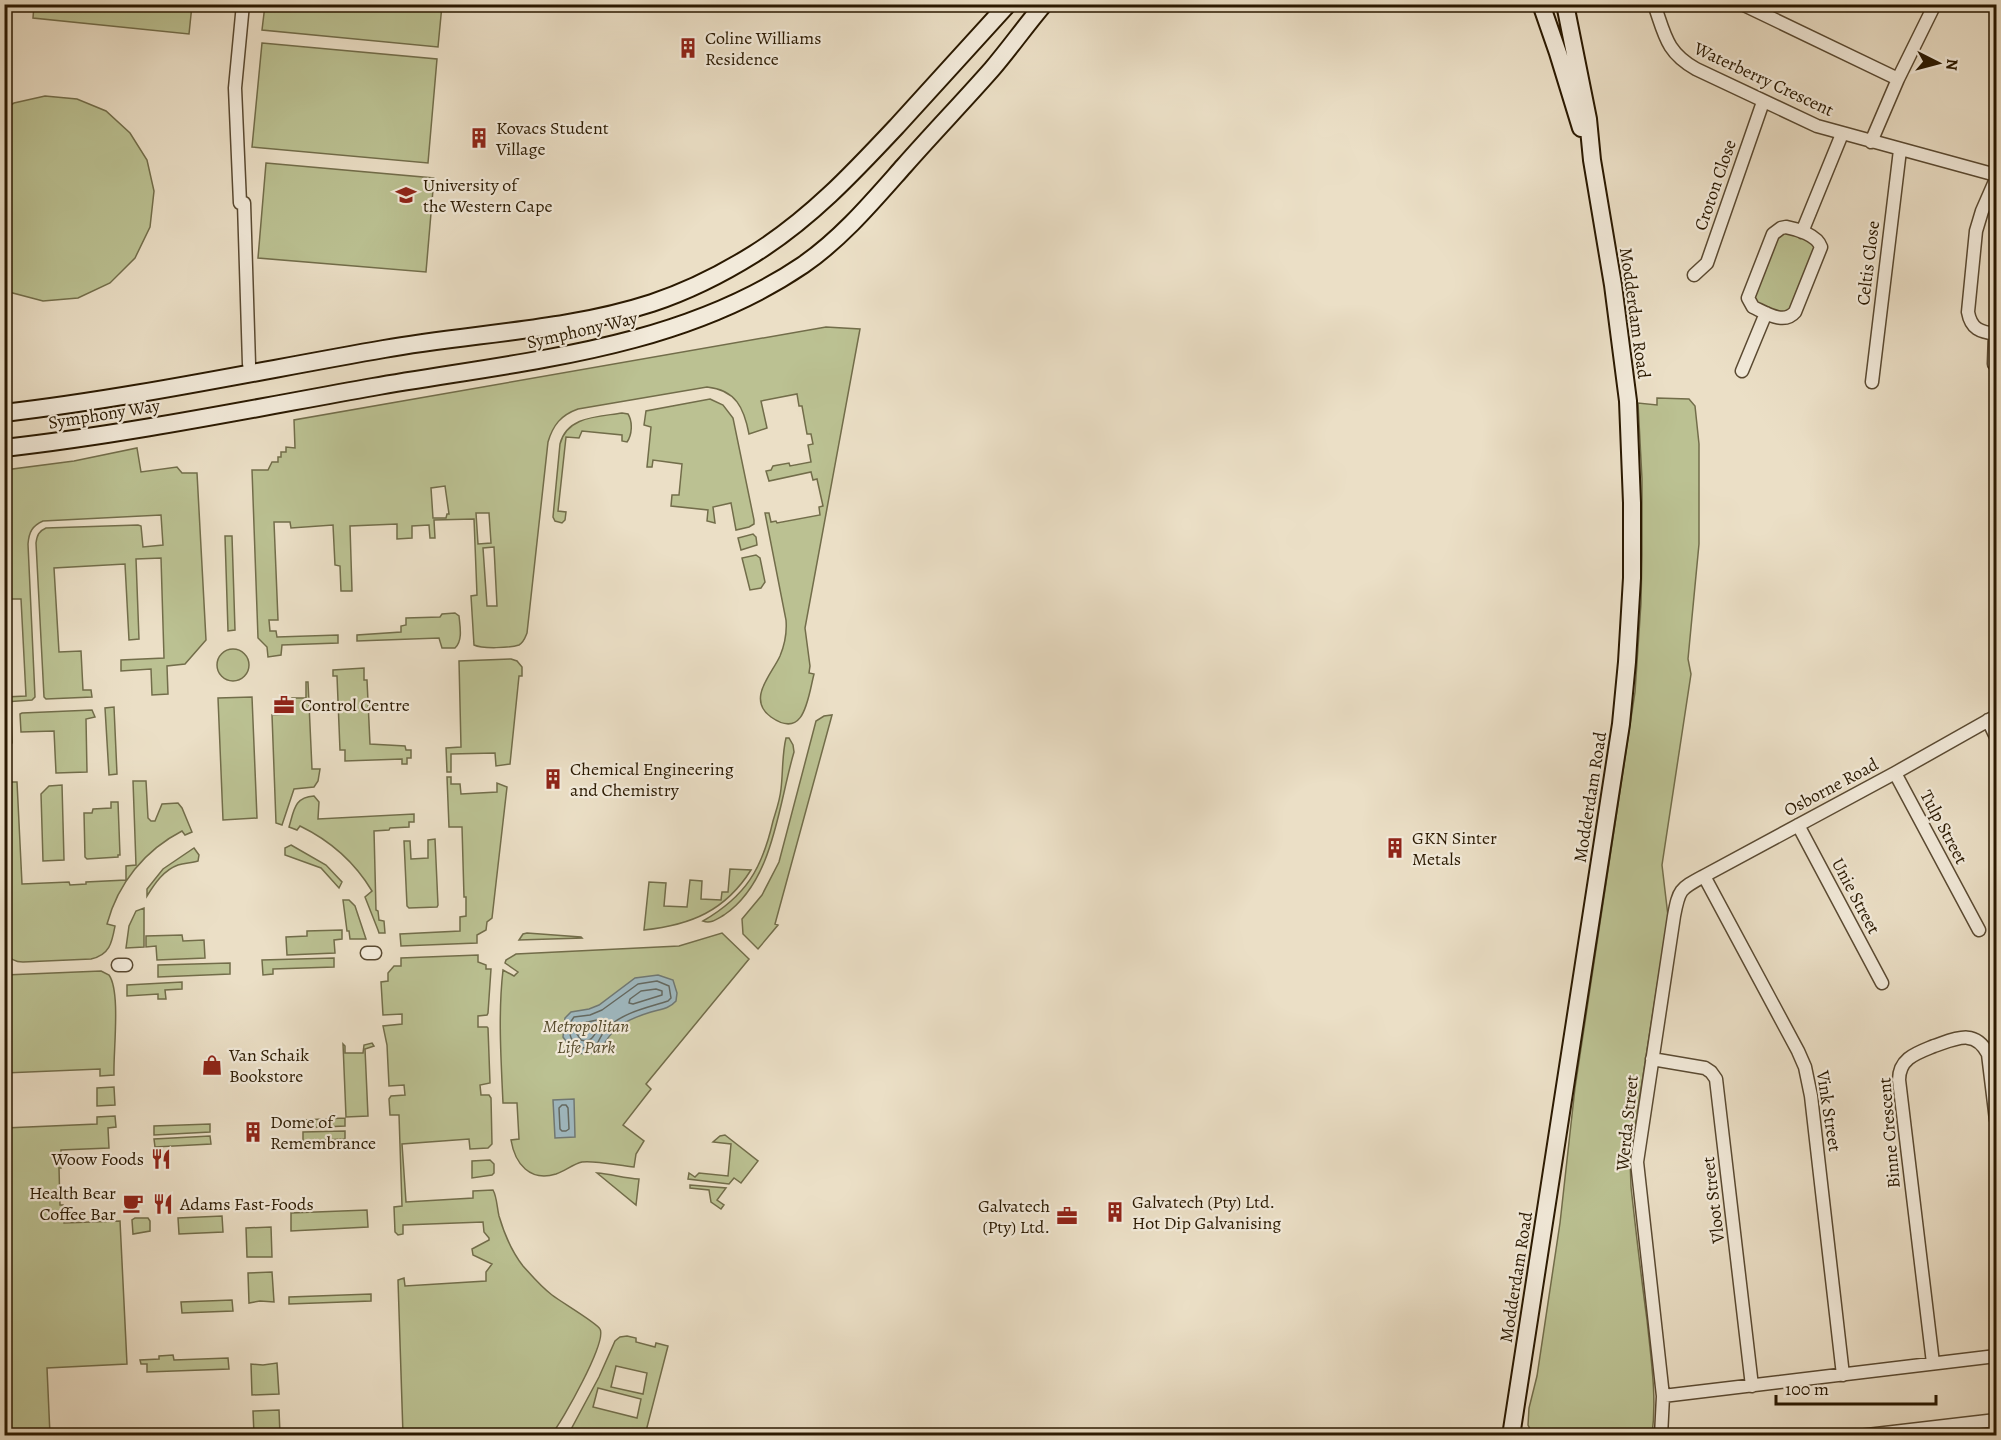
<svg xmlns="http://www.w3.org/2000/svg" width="2001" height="1440" viewBox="0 0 2001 1440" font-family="Alegreya,serif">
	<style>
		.green { fill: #bbc192; stroke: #726d4a; stroke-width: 1.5; fill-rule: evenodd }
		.water { fill: #9fb9c1; stroke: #707974; stroke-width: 1.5 }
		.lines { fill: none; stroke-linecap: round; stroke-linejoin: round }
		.shore { stroke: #646961; stroke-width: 1.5 }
		.street-casing { stroke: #5a4a32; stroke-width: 15 }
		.secondary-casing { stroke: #2a1901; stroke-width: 20 }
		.street { stroke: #f2eada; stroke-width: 12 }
		.secondary { stroke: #f2eada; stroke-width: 16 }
		.labels { text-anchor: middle; stroke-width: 4.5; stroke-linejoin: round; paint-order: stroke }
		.poi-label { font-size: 18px; fill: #2a1901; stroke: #f2eada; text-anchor: start }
		.street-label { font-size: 18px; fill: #2a1901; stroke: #f2eada }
		.park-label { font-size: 18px; font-style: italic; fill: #564b2c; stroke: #f2eada }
	</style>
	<rect width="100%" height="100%" fill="#ebdfc6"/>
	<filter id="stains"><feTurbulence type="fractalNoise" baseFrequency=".00333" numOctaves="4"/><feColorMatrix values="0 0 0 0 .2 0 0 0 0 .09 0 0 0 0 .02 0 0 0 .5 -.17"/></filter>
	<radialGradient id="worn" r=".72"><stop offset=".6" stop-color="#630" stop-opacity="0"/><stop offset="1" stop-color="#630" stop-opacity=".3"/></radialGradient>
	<!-- green -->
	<path class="green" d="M34,5V4L192,5L189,34L33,18Z
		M265,5H442L438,47L262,30Z
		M262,43L437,59L428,163L252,147Z
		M45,96L77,99L106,111L130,133L147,160L154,191L150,227L135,258L110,283L78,298L43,301L9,292L5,288L4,109L14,103Z
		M266,163L434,178L426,272L258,258Z
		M1786,230L1814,242L1816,246L1790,312L1787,314L1755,304L1752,300L1777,234Z
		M826,327L860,329L805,628L810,666L809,673L814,674C808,697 805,741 771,717C746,699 772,674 780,656C785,644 787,632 786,620L765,513H769L771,522L776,521L777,523L820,515L819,507L823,506L817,479L813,480L811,472L769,481L766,471L771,470L773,466L789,463L790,466L811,462L808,445L813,444L811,434H807L802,406H799L797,394L761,401L767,428L749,434C744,408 736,390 707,387L578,409C561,415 553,425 548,442L527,633C525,638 524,642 519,645C510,648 482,649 474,645L471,596L477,595L474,519L434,520L435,538H430L429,525L412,526V538L397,539V524L350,526L352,591H341L340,566L335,565L333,525L291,528L290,522H274L278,620H269L270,631H276L277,637L338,635V643L282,645L281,655L268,657L267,647L258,638L252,470H268L272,462H278V457H281V452H286V447L295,448L294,420ZM445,486L449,514H447L446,518H433L431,488ZM489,513L491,543L478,544L476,513ZM494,547L497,606H487L483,548Z
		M1657,398L1689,399L1695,406L1699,444V544L1688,659L1691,674L1662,865L1668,916L1630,1159L1631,1187C1636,1232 1641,1276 1647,1320C1651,1359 1657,1397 1652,1435H1533L1528,1425L1529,1408L1537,1376L1560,1223L1575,1088L1635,692L1641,603L1642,555V479L1638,403L1657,405Z
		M710,399L723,405L733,418L754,520V524L749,527L736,530L731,503L713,507L715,523L707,521L708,510L671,506L672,495H679L682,464L653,460L652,467H647L651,427L644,425L646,411Z
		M622,413L628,414C633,422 632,435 627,442L622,441V435L582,431L579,438L566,437L558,511L566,512L565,520L562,523L555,521L553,517L560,444C567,416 598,417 622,413Z
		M137,448L141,472L177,467L182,473H197L206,640L185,664L167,666L168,694L152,695L151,669L121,671V660L164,658L161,558L136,559L139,639L129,640L125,564L54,568L59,652L81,651L83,690H91L92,697L46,699L44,697L36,543C37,535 39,531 46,528L138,525L141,526L143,547L163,545L161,515L43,521C32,526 29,532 28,544L35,697L32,700L5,702V697L26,696L21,599H5V470L74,461Z
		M753,534L756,537L757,545L741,550L738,538Z
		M225,536H232L235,630L228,631Z
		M756,555L760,558L765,582L761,588L750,590L742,558Z
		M455,613L459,616C460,626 463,641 455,648H442L439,638L357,641V635L401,632V626L406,625V618L440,617L442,614Z
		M217 665a16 16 0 1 1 32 0a16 16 0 1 1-32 0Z
		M511,659L517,661L522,667V676H519L510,764L496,766L495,753L451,754V772H447L446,748L461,747L459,661Z
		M364,668V680H367L370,744L405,746L406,750H411V758H407V764H402V759L345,761V750H340L337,676H333V670Z
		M306,682H308L312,769H320L318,781L314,787L294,789L282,825L276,823L272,715L293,714L292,698H306Z
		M252,697L257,818L223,820L218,698Z
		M114,707L117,774L109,775L105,708Z
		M92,710L95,717L86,719L87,772L56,773L54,731L21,732L20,714L22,713Z
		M11,713L12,743L10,745L5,746V714Z
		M832,715L775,924L778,925L758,949L743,934L742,919L762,895L779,862L816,721L824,716Z
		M786,738H789L793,745L794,752C778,806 774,881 724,915C717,919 711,924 703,921C746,896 762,869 773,821C776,811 780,800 781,789C783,773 782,754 786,738Z
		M447,777H451V784H460L461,794L497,792V783L507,787L492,918L487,922L486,930L477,935V943L401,946L400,934L460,931V917L466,916V897H464L462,827H449Z
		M133,781H146L148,818L151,821H155L162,804L178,803L182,808L192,832L185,835L182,831C145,850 118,883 107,924L115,926C112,942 110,955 91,959L23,962C5,962 5,948 5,934V782H17L22,884L69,882L70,885L86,884V882L126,880V866L136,865Z
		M62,785L64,860L43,861L41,794L49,786Z
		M314,796L319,802L318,819L414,814V822H409V827L390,828L389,830L374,831L376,910L378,911L379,920L384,921L385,933H379L378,930L365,897L372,891C354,861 331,841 300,826L297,830L289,827C294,811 294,797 314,796Z
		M111,802H118L120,855H118V857L87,859L85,857L84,813H92L93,809L111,808Z
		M435,839L438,905L437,907L409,908L407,906L404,841H410L411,859L428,858V840Z
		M291,845L326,865L342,882L339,888L321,868L285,855V848Z
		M194,848L199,855L198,861C192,863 185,863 178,865C164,870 155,883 147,896V889L163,869Z
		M730,869L751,870C725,911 691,925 644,930L649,882L666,883L664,906L687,907L690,880L702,881L701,899L721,900L722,892H728Z
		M343,900H349L355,906L366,939H350L349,931H347Z
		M144,908V947L126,948L129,926L136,911Z
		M342,930V939L334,940L335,953L287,955L286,937L307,936V931Z
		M527,933L581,937L582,938L519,940L523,934Z
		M722,933L749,959L646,1084L651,1089L623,1125L644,1141L636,1154L634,1167C621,1166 594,1160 582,1162C573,1164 565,1171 556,1174C530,1182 515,1164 511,1140L519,1139L517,1103H503C501,1059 498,1014 503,970L514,976L518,972L505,963L506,960L516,954L679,946Z
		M182,935L183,941L204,940L205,958L157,960L156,946L146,947V936Z
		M478,955V962L486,965V969H491L488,1013L487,1015L478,1016V1027H487L488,1028L490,1083L480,1085L481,1095H489L491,1098L492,1144L488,1148L470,1149L469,1139L402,1144L406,1202L473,1198V1191L493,1190C497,1197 497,1208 499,1216C504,1233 512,1252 523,1266C532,1276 541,1287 552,1295C561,1302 597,1323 600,1329C607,1342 562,1422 551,1435H403L398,1280L404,1278L405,1286L486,1281V1272L492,1264L473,1255L472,1249L489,1240V1238L484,1232L483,1222L403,1225V1234L398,1235L395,1232L394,1207L402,1206L399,1115H390L389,1099L391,1096L405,1095L404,1085L389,1086L387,1045L383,1026L402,1024V1014L383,1015L381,982L388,981V973L394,966H401V958Z
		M334,958V967L273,969V974L263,975L262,960Z
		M230,963V974L158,977V965Z
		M101,971L109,975C121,992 113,1053 114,1075L100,1076V1069L5,1073V975Z
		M182,982V989L165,990L166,999H158V994L127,996V985Z
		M372,1043L374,1046L365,1049L368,1116L346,1117L343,1044L345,1046V1053H363L364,1045Z
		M114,1087L115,1105L97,1106V1088Z
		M115,1116L116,1127L108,1128L109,1148L61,1150V1168H59L60,1205H63L64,1223L120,1221L127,1364L47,1368L50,1435H5V1128L97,1124V1117Z
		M345,1118V1126L302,1128V1120Z
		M210,1124V1132L154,1135V1126Z
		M345,1131V1139L303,1141V1132Z
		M725,1135L758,1161L741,1183L734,1178L729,1184L688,1179L689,1173L695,1177L699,1173L728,1176L731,1144L713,1142L720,1136Z
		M210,1136L211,1144L155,1147L154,1139Z
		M490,1160L494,1164V1173L492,1175L472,1178V1161Z
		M597,1173C611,1174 624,1178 639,1179L636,1205Z
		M690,1185L726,1188L717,1200L724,1205L721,1209L711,1202L709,1190L690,1188Z
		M367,1210L368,1227L291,1231V1213Z
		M222,1216L223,1232L179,1234L178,1218Z
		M135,1218H148L150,1221V1231L133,1234L132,1220Z
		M271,1227L272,1257H247L246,1228Z
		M272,1272L274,1302L260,1301L249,1303L248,1273Z
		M371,1294V1301L289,1304V1297Z
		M232,1300L233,1311L182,1313L181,1302Z
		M627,1336L636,1338V1342L655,1347L656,1343L668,1346L645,1435H568L599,1377L615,1341L620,1337ZM616,1366L647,1373L643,1394L611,1387ZM598,1388L641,1399L637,1418L593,1407Z
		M173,1355L174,1360L228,1358L229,1369L147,1372V1364H141L140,1360L159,1359V1356Z
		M277,1363L279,1394L252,1395L251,1364L263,1365Z
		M279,1410L280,1435H254L253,1411Z"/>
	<!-- water -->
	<path class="water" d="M658,975L673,980L677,993L676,1001C669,1009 661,1009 651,1012C641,1015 630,1019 621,1025C598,1040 610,1058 574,1053L563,1037L565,1018L571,1012L589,1009L599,1005L635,978Z
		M574,1099L575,1137L555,1138L553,1100Z"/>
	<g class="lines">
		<!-- shore -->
		<path class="shore" d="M657,981L669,986L671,998L668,1001C647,1008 623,1012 606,1029C595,1041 602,1051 578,1047C569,1039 566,1027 574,1017L590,1015L602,1010L638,984Z
			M656,989L662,991V995L633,1004L629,1003L630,999L641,991Z
			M597,1020L601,1024C594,1033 594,1043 581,1040L577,1034L578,1024Z
			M562,1105H566L568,1108L569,1129L566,1131H562L560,1129L559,1108Z"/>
		<!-- street casing -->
		<g class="street-casing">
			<path id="street" d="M243,4L235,88L240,203H244L249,364
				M1654,4C1665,35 1666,52 1696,69L1817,126L1996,175
				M1742,4L1898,79
				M1871,142L1898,79L1935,4
				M1996,179L1982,211L1976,231L1968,312C1971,329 1980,332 1996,334
				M1786,227C1797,229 1817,235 1821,247L1795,312C1784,325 1766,313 1753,307L1748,298L1773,234L1781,228Z
				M1802,232L1842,134
				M1694,275L1707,263L1763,102
				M1994,364L1995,333
				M1742,371L1766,313
				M1872,382L1900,150
				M1988,720L1996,737
				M1895,773L1979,930
				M1798,825L1882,983
				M1704,876L1798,1051L1805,1067L1811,1096L1843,1375
				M367,953H375
				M118,965H126
				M1652,1059L1705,1068L1711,1072L1716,1079L1752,1386
				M1933,1363L1899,1080C1899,1058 1917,1053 1934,1046C1955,1039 1975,1028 1988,1054L1996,1120
				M1663,1396L1996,1356
				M1661,1436L1663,1396L1637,1162L1674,916C1679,889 1680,889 1704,876L1895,773L1996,716
				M1859,1436L1996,1420"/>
		</g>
		<!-- secondary casing -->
		<g class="secondary-casing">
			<path id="secondary" d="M1541,4L1558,53L1581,128
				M4,413C132,398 258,371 384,349C473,333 566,331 652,303C688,291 722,274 754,254C810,219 853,173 897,126C934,85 971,45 1008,4
				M4,448C128,434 250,409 373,387C520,361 676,351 803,265C842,238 873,201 904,166C933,133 963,102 992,69C1010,48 1026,25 1044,4
				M1511,1436L1621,724L1627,662L1632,578V503L1628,401L1613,285L1592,160L1588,119L1565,4"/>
		</g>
		<!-- street -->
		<use href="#street" class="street"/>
		<!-- secondary -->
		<use href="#secondary" class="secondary"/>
	</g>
	<!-- icons -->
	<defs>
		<g id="building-bare" transform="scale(1.62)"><path d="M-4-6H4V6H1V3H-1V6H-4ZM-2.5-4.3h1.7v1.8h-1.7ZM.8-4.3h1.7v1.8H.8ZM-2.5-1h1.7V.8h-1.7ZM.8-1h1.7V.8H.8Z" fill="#8f2418" stroke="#f2eada" stroke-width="2.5" paint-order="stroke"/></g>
		<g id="university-bare" transform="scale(1.62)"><path d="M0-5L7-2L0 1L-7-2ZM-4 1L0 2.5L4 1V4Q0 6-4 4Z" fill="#8f2418" stroke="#f2eada" stroke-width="2.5" paint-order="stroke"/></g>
		<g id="office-bare" transform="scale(1.62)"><path d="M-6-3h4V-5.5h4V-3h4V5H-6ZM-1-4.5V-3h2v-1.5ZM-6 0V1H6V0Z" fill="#8f2418" stroke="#f2eada" stroke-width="2.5" paint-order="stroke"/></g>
		<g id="shop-bare" transform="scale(1.62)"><path d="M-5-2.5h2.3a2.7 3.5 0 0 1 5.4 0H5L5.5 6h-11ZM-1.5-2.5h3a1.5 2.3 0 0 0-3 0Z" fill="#8f2418" stroke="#f2eada" stroke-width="2.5" paint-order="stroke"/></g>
		<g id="restaurant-bare" transform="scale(1.62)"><path d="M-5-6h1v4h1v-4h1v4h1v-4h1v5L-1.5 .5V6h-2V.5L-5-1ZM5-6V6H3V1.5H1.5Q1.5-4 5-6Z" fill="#8f2418" stroke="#f2eada" stroke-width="2.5" paint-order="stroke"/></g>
		<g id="cafe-bare" transform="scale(1.62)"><path d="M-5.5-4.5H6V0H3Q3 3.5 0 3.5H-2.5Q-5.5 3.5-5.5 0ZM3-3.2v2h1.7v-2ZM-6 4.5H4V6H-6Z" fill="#8f2418" stroke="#f2eada" stroke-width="2.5" paint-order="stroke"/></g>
	</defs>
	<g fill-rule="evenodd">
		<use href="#building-bare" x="688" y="48"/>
		<use href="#building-bare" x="479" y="138"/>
		<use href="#university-bare" x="406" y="195"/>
		<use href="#office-bare" x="284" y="705"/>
		<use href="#building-bare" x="553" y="779"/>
		<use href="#building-bare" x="1395" y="848"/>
		<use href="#shop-bare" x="212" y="1065"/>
		<use href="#building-bare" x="253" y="1132"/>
		<use href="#restaurant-bare" x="161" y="1159"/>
		<use href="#cafe-bare" x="133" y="1203"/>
		<use href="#restaurant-bare" x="163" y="1204"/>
		<use href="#building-bare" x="1115" y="1212"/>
		<use href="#office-bare" x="1067" y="1216"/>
	</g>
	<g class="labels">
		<!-- poi labels -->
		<g class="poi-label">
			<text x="705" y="44">Coline Williams<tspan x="705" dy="21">Residence</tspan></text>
			<text x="496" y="134">Kovacs Student<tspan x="496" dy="21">Village</tspan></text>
			<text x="423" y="191">University of<tspan x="423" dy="21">the Western Cape</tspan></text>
			<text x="301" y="711">Control Centre</text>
			<text x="570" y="775">Chemical Engineering<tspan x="570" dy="21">and Chemistry</tspan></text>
			<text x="1412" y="844">GKN Sinter<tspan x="1412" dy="21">Metals</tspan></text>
			<text x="229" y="1061">Van Schaik<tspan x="229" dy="21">Bookstore</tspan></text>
			<text x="270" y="1128">Dome of<tspan x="270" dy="21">Remembrance</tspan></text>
			<text x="144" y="1165" text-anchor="end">Woow Foods</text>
			<text x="116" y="1199" text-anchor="end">Health Bear<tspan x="116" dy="21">Coffee Bar</tspan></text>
			<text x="1132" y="1208">Galvatech (Pty) Ltd.<tspan x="1132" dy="21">Hot Dip Galvanising</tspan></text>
			<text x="180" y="1210">Adams Fast-Foods</text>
			<text x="1050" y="1212" text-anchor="end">Galvatech<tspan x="1050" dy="21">(Pty) Ltd.</tspan></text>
		</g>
		<!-- street labels -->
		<g class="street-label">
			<text transform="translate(1764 79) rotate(25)" y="6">Waterberry Crescent</text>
			<text transform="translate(1715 185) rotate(-71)" y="6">Croton Close</text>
			<text transform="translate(1868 263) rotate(-83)" y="6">Celtis Close</text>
			<text transform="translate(1635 313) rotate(82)" y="6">Modderdam Road</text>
			<text transform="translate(582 330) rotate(-13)" y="6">Symphony Way</text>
			<text transform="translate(104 414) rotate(-9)" y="6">Symphony Way</text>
			<text transform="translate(1831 787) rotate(-28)" y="6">Osborne Road</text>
			<text transform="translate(1590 797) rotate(-81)" y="6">Modderdam Road</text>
			<text transform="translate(1944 827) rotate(62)" y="6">Tulp Street</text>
			<text transform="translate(1856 896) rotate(62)" y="6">Unie Street</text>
			<text transform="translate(1829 1111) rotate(81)" y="6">Vink Street</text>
			<text transform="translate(1627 1123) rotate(-84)" y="6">Werda Street</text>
			<text transform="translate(1889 1133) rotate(-95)" y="6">Binne Crescent</text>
			<text transform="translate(1713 1200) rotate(-97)" y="6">Vloot Street</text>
			<text transform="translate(1516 1277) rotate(-81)" y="6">Modderdam Road</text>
		</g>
		<!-- park labels -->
		<g class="park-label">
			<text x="586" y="1032">Metropolitan<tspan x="586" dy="21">Life Park</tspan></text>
		</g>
	</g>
	<!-- margin -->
	<rect width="2001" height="1440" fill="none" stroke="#ebdfc6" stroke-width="24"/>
	<rect x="6" y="6" width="1989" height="1428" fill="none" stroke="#2a1901" stroke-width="3"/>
	<rect x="12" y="12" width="1977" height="1416" fill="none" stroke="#2a1901" stroke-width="1.5"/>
	<!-- north arrow -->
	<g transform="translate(1938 63) rotate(96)" stroke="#f2eada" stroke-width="4.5" paint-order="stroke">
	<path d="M0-4.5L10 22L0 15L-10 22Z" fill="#2a1901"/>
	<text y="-9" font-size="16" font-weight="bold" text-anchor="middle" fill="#2a1901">N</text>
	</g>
	<!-- scale -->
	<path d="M1776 1395v9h160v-9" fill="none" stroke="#2a1901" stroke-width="3"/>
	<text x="1785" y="1395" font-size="18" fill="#2a1901" stroke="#f2eada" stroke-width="4.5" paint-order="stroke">100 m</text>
	<rect width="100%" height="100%" filter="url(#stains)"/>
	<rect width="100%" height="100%" fill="url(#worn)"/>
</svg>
